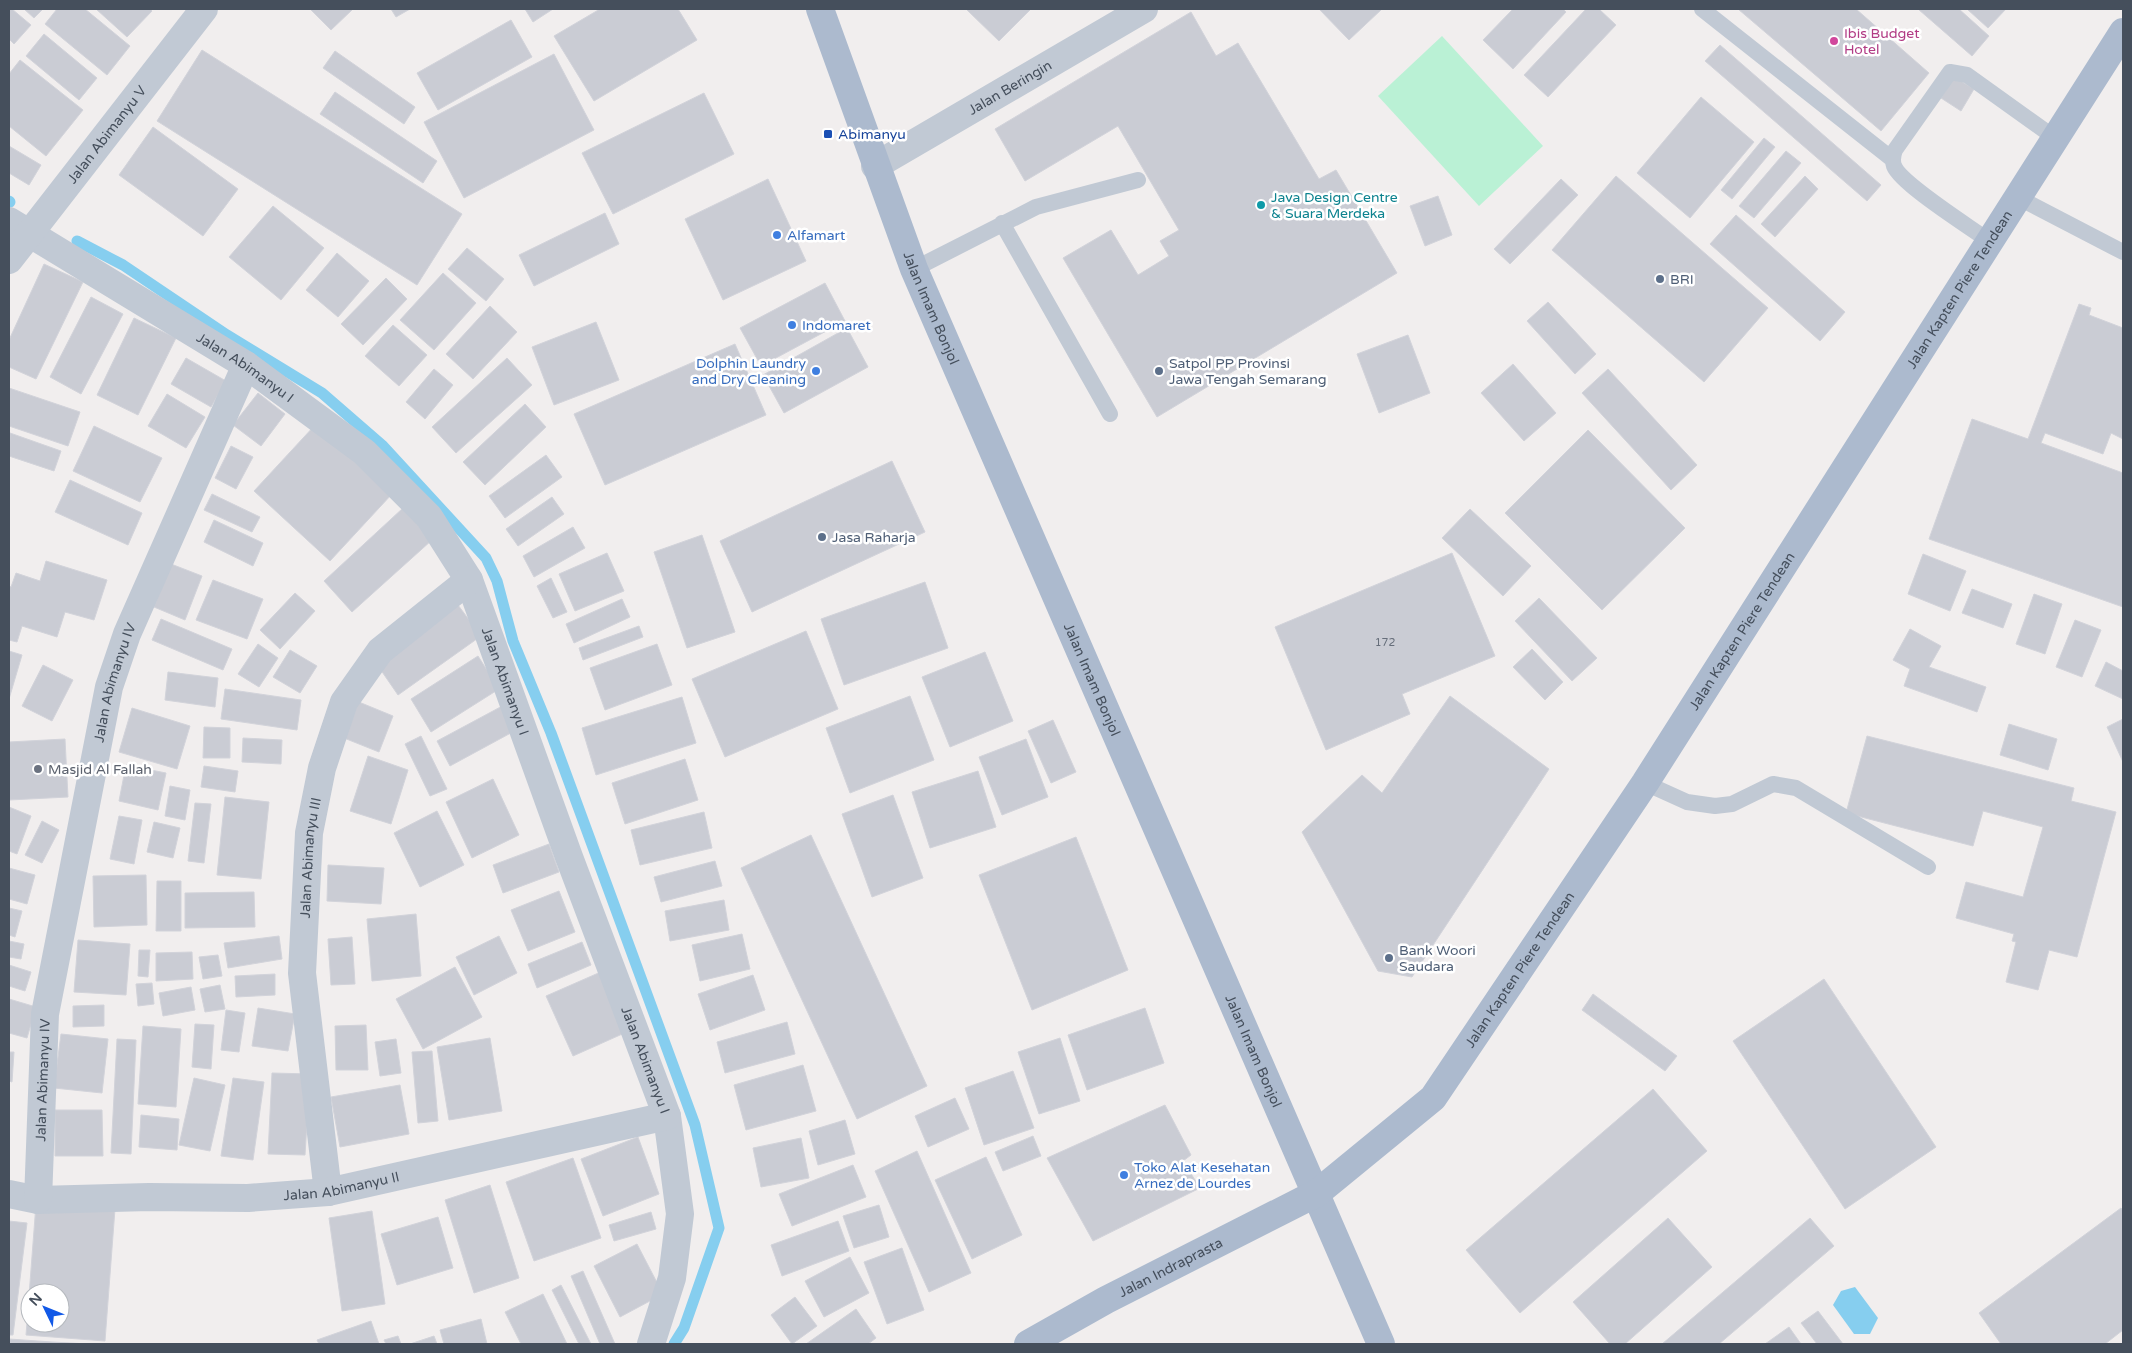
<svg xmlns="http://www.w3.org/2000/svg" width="2132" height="1353" viewBox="0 0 2132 1353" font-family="'Varela Round',sans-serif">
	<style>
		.green { fill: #baf1d5 }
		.water { fill: #86ceef }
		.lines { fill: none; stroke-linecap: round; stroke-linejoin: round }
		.stream { stroke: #86ceef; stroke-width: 11 }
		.building { fill: #caccd4; stroke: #d2d3da; fill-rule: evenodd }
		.service { stroke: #c1c9d4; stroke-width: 16 }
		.minor { stroke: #c1c9d4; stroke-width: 28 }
		.primary { stroke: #acbace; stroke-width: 28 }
		.hotel-dot { fill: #d1479c; stroke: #fff; stroke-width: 2 }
		.transit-dot { fill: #1a4fb4; stroke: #fff; stroke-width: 2 }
		.culture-dot { fill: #0f9aa8; stroke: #fff; stroke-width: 2 }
		.shop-dot { fill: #3f7fe0; stroke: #fff; stroke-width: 2 }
		.service-dot { fill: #5c6f8a; stroke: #fff; stroke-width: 2 }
		.worship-dot { fill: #6b7280; stroke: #fff; stroke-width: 2 }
		.labels { text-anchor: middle; stroke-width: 5; stroke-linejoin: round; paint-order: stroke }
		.number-label { font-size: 11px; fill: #666e7a }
		.hotel-label { font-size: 14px; fill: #b23c85; stroke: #fff; text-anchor: start }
		.street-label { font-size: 14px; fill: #454f5c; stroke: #fff }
		.transit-label { font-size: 14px; fill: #164399; stroke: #fff; text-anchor: start }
		.culture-label { font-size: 14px; fill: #0d838f; stroke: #fff; text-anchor: start }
		.shop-label { font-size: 14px; fill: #366cbe; stroke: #fff; text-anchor: start }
		.service-label { font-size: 14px; fill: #4e5e75; stroke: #fff; text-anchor: start }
		.worship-label { font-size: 14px; fill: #5b616d; stroke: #fff; text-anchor: start }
	</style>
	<rect width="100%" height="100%" fill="#f1eeee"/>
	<!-- green -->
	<path class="green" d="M1442,36L1543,146L1479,206L1378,96Z"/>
	<!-- water -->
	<path class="water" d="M1855,1287L1878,1318L1870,1334H1854L1833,1305L1841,1291Z"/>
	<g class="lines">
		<!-- stream -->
		<path class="stream" d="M9,201L10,202
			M77,241L123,265L227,335L322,393L383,446L486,558L497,581L513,641L551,733L695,1125L719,1228L684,1328L674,1344"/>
	</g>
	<!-- building -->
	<path class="building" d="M9,9H12L31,25L14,44L9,39Z
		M24,9H43L34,18Z
		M57,9H85L130,46L107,75L45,24Z
		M96,9H150L152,11L127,37Z
		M310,9H353L331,30Z
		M391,9H410L396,17Z
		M525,9H553L533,22Z
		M600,9H678L697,40L594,101L554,36Z
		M966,9H1031L999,41Z
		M1319,9H1382L1349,40Z
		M1513,9H1563L1566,12L1513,69L1483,40Z
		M1586,9H1599L1616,25L1548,97L1524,75Z
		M1738,9H1856L1929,73L1881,131Z
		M1918,9H1959L1989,36L1972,56Z
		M1967,9H2006L1988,28Z
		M1191,12L1216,56L1238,43L1319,179L1336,170L1397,273L1157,417L1063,258L1111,230L1138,275L1169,256L1160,241L1179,230L1118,126L1025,181L995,129Z
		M511,20L532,57L438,110L417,73Z
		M44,34L97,78L79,100L26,56Z
		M1720,45L1881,185L1867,201L1705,61Z
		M202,50L462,214L417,285L157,121Z
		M335,51L415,107L404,124L323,68Z
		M554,54L594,130L464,198L424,122Z
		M20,60L83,110L46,156L9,126V74Z
		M1954,77L1974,89L1961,111L1941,98Z
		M335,92L437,161L423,183L320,114Z
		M704,93L734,154L613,214L582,153Z
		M1701,97L1754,142L1690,218L1637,173Z
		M153,127L238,189L203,236L119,175Z
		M1764,138L1775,147L1732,199L1721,190Z
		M9,146L41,165L29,185L9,173Z
		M1786,151L1801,163L1754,218L1739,206Z
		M1616,176L1768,308L1704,382L1552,250Z
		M1805,176L1818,189L1775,237L1761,224Z
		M768,179L806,261L723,300L685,219Z
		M1561,179L1578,195L1510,264L1494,249Z
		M1438,196L1452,235L1425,246L1410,206Z
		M273,206L324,248L281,300L229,257Z
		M605,213L619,244L534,286L519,255Z
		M1736,215L1845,312L1820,341L1710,244Z
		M467,248L504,279L486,301L448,269Z
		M337,253L369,281L338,317L306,290Z
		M44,264L83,282L36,379L9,367V340Z
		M443,273L476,303L434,350L400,320Z
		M386,278L407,299L363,345L341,324Z
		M825,283L845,321L761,366L740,328Z
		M91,297L123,314L81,394L50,377Z
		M1548,302L1596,354L1575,374L1527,321Z
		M2079,304L2091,308L2089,315L2123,328V439L2111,433L2103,454L2045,433L2041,443L2123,473V607L1929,539L1972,419L2028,439Z
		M490,306L517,332L473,379L446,354Z
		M134,318L176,338L138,415L97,395Z
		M596,322L619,380L554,405L532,347Z
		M393,325L427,355L399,386L365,356Z
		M847,328L868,367L784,413L763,375Z
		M1408,335L1430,393L1379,413L1357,354Z
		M735,344L766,415L605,485L574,414Z
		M186,358L226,381L211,407L171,384Z
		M507,358L532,385L456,453L432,427Z
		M1513,364L1556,413L1524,441L1481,393Z
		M434,369L453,385L425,419L406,402Z
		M1608,369L1697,465L1671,490L1582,393Z
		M9,388L80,412L68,446L9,426Z
		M258,393L285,414L261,446L233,425Z
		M167,394L205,417L186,448L148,426Z
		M525,404L546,427L485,485L463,462Z
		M316,424L392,494L330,561L254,491Z
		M94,426L162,458L140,502L73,471Z
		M1588,430L1685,528L1602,610L1505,513Z
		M10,433L61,451L54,471L9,456Z
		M231,446L253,457L236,489L215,478Z
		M546,455L562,477L505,518L489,496Z
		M892,461L925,532L752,612L720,541Z
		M70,480L142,513L128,545L55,512Z
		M212,494L260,517L252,532L204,510Z
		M552,497L564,514L518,546L506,529Z
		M403,508L432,540L352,612L324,581Z
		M1470,509L1531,566L1503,596L1442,538Z
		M214,520L263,543L253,566L204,542Z
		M573,527L585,548L534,577L523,556Z
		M702,535L735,632L687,648L654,552Z
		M607,553L624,591L575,611L559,574Z
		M1452,553L1495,656L1402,694L1410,714L1326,750L1275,627Z
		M1923,554L1966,571L1950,611L1908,594Z
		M46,561L107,580L94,620L65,612L57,637L22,626L17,642L9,640V586L11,587L16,573L40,581Z
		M171,564L202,576L185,620L154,607Z
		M551,578L567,612L553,618L537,586Z
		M213,580L263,599L247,639L196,620Z
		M925,582L948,648L844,685L821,619Z
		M1972,589L2012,604L2003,628L1962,613Z
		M295,593L315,611L280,649L260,630Z
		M2034,594L2062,604L2045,654L2016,644Z
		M1539,598L1597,658L1572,681L1515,621Z
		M622,599L630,617L574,643L566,624Z
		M458,605L481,636L398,695L376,663Z
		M161,619L232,649L223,670L152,640Z
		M2075,620L2101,630L2082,677L2056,667Z
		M639,626L643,637L583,660L579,648Z
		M1910,629L1941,646L1929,667L1986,687L1977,712L1904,686L1910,669L1893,660Z
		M806,631L838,709L725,757L692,679Z
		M258,644L278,658L259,687L238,674Z
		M657,644L672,685L605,710L590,668Z
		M1532,649L1563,682L1545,700L1513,667Z
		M290,650L317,666L300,693L273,677Z
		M9,651L22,655L9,699Z
		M985,652L1013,721L950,747L922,677Z
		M478,656L499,689L431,732L411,699Z
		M2106,662L2123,671V699L2095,686Z
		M43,665L73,680L52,721L22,706Z
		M168,672L218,678L215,707L165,700Z
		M225,689L301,700L297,730L221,719Z
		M910,696L934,760L850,793L826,728Z
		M1450,696L1549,769L1412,977L1378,971L1302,832L1362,775L1382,793Z
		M682,697L696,743L596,775L582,728Z
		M354,700L393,716L379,752L339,736Z
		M506,704L520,728L450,766L437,741Z
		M132,708L190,726L177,769L119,752Z
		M2123,719V762L2107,727Z
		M1053,720L1076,772L1051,783L1028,731Z
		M2009,724L2057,739L2048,770L2000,755Z
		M204,727L230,728V758H203Z
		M421,736L447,789L430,796L405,744Z
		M1867,736L2074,788L2071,801L2116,812L2077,957L2049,950L2038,990L2006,982L2016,942L2012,941L2014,934L1956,918L1966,882L2023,897L2043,827L1983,811L1973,846L1846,813Z
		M243,738L282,740L281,764L242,762Z
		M65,739L68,797L9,800V742Z
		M1026,739L1048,797L1002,815L979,757Z
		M368,756L408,770L391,824L350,811Z
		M685,759L698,800L625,824L612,783Z
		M126,765L166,773L158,810L119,801Z
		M204,766L238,771L235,792L201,787Z
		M978,771L996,827L930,848L912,792Z
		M493,779L519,835L472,858L446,802Z
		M170,786L190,790L185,820L165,816Z
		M893,795L923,878L872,897L842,814Z
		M225,797L269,802L261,879L217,875Z
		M195,803L211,804L204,863L188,861Z
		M9,807L31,816L17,854L9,851Z
		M437,811L464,865L420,887L394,833Z
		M704,812L712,848L640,865L631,830Z
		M119,816L142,820L134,864L110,859Z
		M42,821L59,830L42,863L25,855Z
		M154,822L180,828L173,858L147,852Z
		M811,835L927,1086L857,1119L741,868Z
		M1076,837L1128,970L1032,1010L979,875Z
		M549,844L559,872L503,893L493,865Z
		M715,861L722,886L661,902L654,877Z
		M328,865L384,868L381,904L327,901Z
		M9,868L35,875L27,904L9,899Z
		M146,875L147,925L94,927L93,876Z
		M157,881H181V931H156Z
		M559,891L575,932L528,951L511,910Z
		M254,892L255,927L185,928V893Z
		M724,900L729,930L670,941L665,911Z
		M9,908L22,911L15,937L9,935Z
		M416,914L421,976L372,981L367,919Z
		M742,934L750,969L700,981L692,945Z
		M279,936L282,959L228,968L224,943Z
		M499,936L517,973L474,995L456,957Z
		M352,937L355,984L331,985L328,939Z
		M78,940L130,944L126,995L74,992Z
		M9,941L24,944L21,959L9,957Z
		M582,942L591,965L537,988L528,964Z
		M139,950H150L148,977L138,976Z
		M192,952L193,979L156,981V953Z
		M218,955L222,976L203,979L199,957Z
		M9,965L31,972L25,991L9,986Z
		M455,967L482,1017L423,1049L396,999Z
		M603,971L629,1031L573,1056L546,996Z
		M275,974V995L236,997L235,976Z
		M753,975L765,1010L710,1030L698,994Z
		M1824,979L1936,1147L1845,1209L1733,1041Z
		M152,983L154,1004L138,1006L136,984Z
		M220,985L225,1009L205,1012L200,989Z
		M191,987L195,1010L163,1016L159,993Z
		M1593,994L1677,1056L1665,1071L1582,1010Z
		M9,999L36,1007L27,1038L9,1033Z
		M104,1005V1026L73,1027V1006Z
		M258,1008L295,1014L288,1051L252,1046Z
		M1145,1008L1164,1063L1087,1090L1068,1035Z
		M226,1010L245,1013L239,1052L221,1050Z
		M787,1022L795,1054L725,1073L717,1042Z
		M195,1024L214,1025L211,1069L192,1067Z
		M366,1025L368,1070H336L335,1026Z
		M143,1026L181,1029L176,1107L138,1104Z
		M61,1034L108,1039L102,1093L54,1088Z
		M490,1038L502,1111L449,1120L437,1047Z
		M1060,1038L1080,1101L1039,1114L1018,1052Z
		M117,1039L136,1040L131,1154L111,1153Z
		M396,1039L401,1073L380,1076L375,1042Z
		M432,1051L438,1121L418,1123L412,1052Z
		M9,1052H14L12,1082L9,1081Z
		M803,1065L816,1111L746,1130L734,1085Z
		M1013,1071L1034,1128L984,1145L965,1088Z
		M272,1073L310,1074L305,1155L268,1154Z
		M194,1078L225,1085L210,1151L179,1145Z
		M233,1078L264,1082L253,1160L221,1156Z
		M400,1085L409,1134L340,1147L331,1097Z
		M1653,1089L1707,1151L1520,1313L1466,1250Z
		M955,1098L969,1129L928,1147L915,1116Z
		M1165,1105L1191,1155L1183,1161L1200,1188L1093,1241L1047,1158Z
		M55,1110H102L103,1156H55Z
		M141,1115L179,1119L177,1150L139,1147Z
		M845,1120L855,1154L818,1165L809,1131Z
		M1033,1136L1041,1156L1003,1171L995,1152Z
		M638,1137L659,1194L603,1216L581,1159Z
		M801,1138L809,1178L761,1187L753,1148Z
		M917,1151L971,1273L929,1292L875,1171Z
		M986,1157L1022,1235L972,1259L935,1180Z
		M573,1158L601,1238L534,1261L506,1182Z
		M853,1165L866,1197L792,1226L779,1194Z
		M490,1185L519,1278L474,1293L445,1200Z
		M36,1204L115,1209L105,1341L26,1335ZM30,1293H60V1323H30Z
		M879,1205L889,1237L854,1248L843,1216Z
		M2121,1208L2123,1211V1330L2105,1344H2001L1979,1313Z
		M372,1211L385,1304L342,1311L329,1218Z
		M651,1212L656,1229L614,1241L609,1225Z
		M438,1217L453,1268L397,1285L381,1234Z
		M1668,1218L1712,1267L1625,1344H1610L1573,1302Z
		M1810,1218L1834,1246L1719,1344H1662Z
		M9,1221L27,1223L13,1335H9Z
		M838,1221L849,1251L782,1276L771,1245Z
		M637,1244L663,1294L620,1317L594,1266Z
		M902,1248L924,1310L887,1324L864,1262Z
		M850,1257L869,1293L824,1317L805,1281Z
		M583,1271L615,1344H600L571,1276Z
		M561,1285L591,1344H579L552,1290Z
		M543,1294L567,1344H521L505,1312Z
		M795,1297L817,1326L792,1344L771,1315Z
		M856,1309L876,1338L868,1344H806Z
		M1818,1311L1843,1344H1817L1801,1323Z
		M481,1319L487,1344H444L440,1330Z
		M371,1321L379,1344H319L317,1340Z
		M1789,1327L1801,1344H1765Z
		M398,1336L401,1344H386L384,1340Z
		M434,1336L437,1344H410Z
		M9,1339L52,1342L88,1344H9Z"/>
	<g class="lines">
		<!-- service -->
		<path class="service" d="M1702,9L1892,159
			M2017,197L2123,252
			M1002,223L1110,414
			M1989,241C1970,227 1901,184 1894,166C1892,160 1893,155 1895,150L1950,72L1967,75L2055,138
			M914,269L1036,207L1138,180
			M1645,783L1687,802L1715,806L1732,804L1773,784L1796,788L1928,867"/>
		<!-- minor -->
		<g class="minor">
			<path id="s1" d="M875,166L1144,9"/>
			<path id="s2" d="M9,221L246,365L364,452L429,517L469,580L569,857L667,1116L680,1214L672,1278L651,1344"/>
			<path id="s3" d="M9,260L204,9"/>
			<path id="s4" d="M328,1192L302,973L309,833L322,768L344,702L380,651L469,580"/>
			<path id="s5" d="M9,1194L38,1200L149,1197L248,1198L328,1192L667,1116"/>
			<path id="s6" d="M38,1200L45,1014L109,687L127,634L246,365"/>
		</g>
		<!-- primary -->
		<g class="primary">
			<path id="s7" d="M820,9L914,269L1381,1344"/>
			<path id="s8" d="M1028,1344L1106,1300L1317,1193L1433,1098L1645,783L2123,32"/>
		</g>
	</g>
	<!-- markers -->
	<circle class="hotel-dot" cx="1834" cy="41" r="5"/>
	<rect class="transit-dot" x="823" y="129" width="10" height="10" rx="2.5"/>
	<circle class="culture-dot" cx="1261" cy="205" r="5"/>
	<g class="shop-dot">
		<circle cx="777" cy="235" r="5"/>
		<circle cx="792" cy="325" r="5"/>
		<circle cx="816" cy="371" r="5"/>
		<circle cx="1124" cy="1175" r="5"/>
	</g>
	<g class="service-dot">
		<circle cx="1660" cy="279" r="5"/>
		<circle cx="1159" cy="371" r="5"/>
		<circle cx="822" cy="537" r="5"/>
		<circle cx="1389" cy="958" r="5"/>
	</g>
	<circle class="worship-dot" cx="38" cy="769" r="5"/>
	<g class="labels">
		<!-- number labels -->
		<g class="number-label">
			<text x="1385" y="646">172</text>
		</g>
		<!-- hotel labels -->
		<g class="hotel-label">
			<text x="1844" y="38">Ibis Budget<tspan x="1844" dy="16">Hotel</tspan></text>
		</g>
		<!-- street labels -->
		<g class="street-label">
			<text dy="5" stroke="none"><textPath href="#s1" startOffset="156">Jalan Beringin</textPath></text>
			<text dy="5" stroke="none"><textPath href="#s3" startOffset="159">Jalan Abimanyu V</textPath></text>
			<text dy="5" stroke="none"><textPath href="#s8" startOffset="1441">Jalan Kapten Piere Tendean</textPath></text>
			<text dy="5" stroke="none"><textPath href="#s7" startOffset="319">Jalan Imam Bonjol</textPath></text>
			<text dy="5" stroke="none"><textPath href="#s2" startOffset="278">Jalan Abimanyu I</textPath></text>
			<text dy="5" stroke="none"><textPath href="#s8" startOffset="1036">Jalan Kapten Piere Tendean</textPath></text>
			<text dy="5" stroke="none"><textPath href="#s7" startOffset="724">Jalan Imam Bonjol</textPath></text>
			<text dy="5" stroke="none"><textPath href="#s2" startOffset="698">Jalan Abimanyu I</textPath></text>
			<text dy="5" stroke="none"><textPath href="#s6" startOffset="525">Jalan Abimanyu IV</textPath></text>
			<text dy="5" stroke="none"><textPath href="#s4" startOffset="336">Jalan Abimanyu III</textPath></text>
			<text dy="5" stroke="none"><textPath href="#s8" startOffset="631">Jalan Kapten Piere Tendean</textPath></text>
			<text dy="5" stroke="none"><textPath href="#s7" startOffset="1129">Jalan Imam Bonjol</textPath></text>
			<text dy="5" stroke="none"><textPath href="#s2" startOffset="1102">Jalan Abimanyu I</textPath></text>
			<text dy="5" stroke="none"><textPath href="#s6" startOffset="120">Jalan Abimanyu IV</textPath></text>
			<text dy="5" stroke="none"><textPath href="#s5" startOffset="334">Jalan Abimanyu II</textPath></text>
			<text dy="5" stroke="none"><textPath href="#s8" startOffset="162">Jalan Indraprasta</textPath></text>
		</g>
		<!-- transit labels -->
		<g class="transit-label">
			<text x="838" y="139">Abimanyu</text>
		</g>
		<!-- culture labels -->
		<g class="culture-label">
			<text x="1271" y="202">Java Design Centre<tspan x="1271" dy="16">&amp; Suara Merdeka</tspan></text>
		</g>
		<!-- shop labels -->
		<g class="shop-label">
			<text x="787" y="240">Alfamart</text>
			<text x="802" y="330">Indomaret</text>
			<text x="806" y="368" text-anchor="end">Dolphin Laundry<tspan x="806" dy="16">and Dry Cleaning</tspan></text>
			<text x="1134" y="1172">Toko Alat Kesehatan<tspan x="1134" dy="16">Arnez de Lourdes</tspan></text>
		</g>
		<!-- service labels -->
		<g class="service-label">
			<text x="1670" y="284">BRI</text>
			<text x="1169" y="368">Satpol PP Provinsi<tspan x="1169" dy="16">Jawa Tengah Semarang</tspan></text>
			<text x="832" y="542">Jasa Raharja</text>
			<text x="1399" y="955">Bank Woori<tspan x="1399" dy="16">Saudara</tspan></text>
		</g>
		<!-- worship labels -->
		<g class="worship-label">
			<text x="48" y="774">Masjid Al Fallah</text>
		</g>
	</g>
	<!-- border -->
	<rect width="2132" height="1353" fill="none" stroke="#454f5c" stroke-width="20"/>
	<!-- north arrow -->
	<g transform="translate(45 1308) rotate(313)"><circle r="24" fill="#ffffff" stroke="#b5b9be"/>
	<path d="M0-4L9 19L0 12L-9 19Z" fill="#1259e7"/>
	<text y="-8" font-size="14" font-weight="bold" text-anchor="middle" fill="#454f5c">N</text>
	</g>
</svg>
